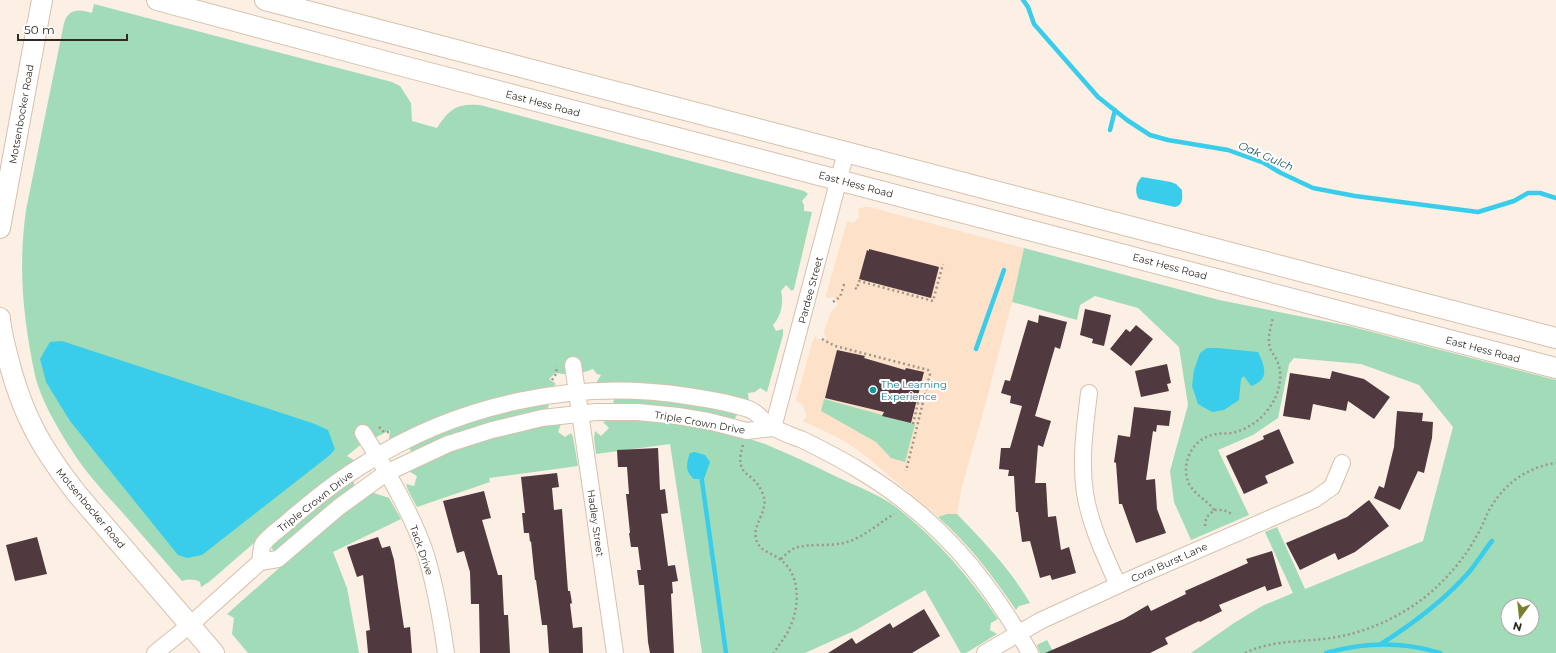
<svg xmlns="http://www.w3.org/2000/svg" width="1556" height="653" viewBox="0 0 1556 653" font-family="Montserrat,sans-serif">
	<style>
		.built { fill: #fde1c8 }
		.green { fill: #a2dbb8; fill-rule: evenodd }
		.water { fill: #39cdeb }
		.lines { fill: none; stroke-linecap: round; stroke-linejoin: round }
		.stream { stroke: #39cdeb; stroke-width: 4.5 }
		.building { fill: #513940 }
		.minor-casing { stroke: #d6c1ad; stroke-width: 18 }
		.major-casing { stroke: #d6c1ad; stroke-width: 22 }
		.path { stroke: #9f958b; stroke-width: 2.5; stroke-dasharray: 2 3; stroke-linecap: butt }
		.minor { stroke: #fff; stroke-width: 16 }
		.major { stroke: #fff; stroke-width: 20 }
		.culture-dot { fill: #0f9aa8; stroke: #fff; stroke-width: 1.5 }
		.labels { text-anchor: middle; stroke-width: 4; stroke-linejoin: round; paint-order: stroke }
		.street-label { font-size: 10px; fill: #312922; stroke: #fff }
		.culture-label { font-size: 10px; fill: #0d838f; stroke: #fff; text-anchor: start }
		.water-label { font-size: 11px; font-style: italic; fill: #1f5966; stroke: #fff }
	</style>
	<rect width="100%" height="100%" fill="#fcefe3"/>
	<!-- built -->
	<path class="built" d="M864,207H869L1024,248L1012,302L986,402L962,486L957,514H947L938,517L861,452L839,438L803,421L807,417L803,405L796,401L812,343L815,336L817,339H826L824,331L832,310L838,305L834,297L826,298V295L847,221L854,223L859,217L858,209Z"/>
	<!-- green -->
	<path class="green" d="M94,4L392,82L400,86L411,103L412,121L437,128C449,109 457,103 480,105L804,191L808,194L802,201L804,205V211L812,212L794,289L792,291L786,285L781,291C784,302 781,317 773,325L776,331L783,329V335L767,392L760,388L755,392L748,393L749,402L596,383L601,375L597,374L593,369C582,374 567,375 555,373L549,379L556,384L552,387L521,393L409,431L389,439L390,430L359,446L347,456L354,460L351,463L270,529L209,582L201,587L200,582C194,579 188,579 182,581C162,558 142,535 122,512C104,492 85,472 71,449C58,429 40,398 35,375C23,318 18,268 26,210L64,23C69,8 79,9 92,13Z
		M1024,248L1219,300L1349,326L1556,380V653H1191L1234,623L1262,606L1293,593L1265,532L1277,527L1305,589L1423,541L1453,427L1419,385L1361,364L1294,358L1289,364L1278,418L1253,435L1218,450L1249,515L1191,540L1174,502L1170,471L1188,405L1179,347L1138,308L1095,296L1080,305L1077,320L1012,302ZM1508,605H1532V629H1508Z
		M616,397L680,401L736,412L737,415L733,421L616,405L613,402Z
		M824,399L915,424L905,462L891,458L876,442L821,411Z
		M547,403L549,406L546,411L412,452L410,450V445L484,415Z
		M613,419C664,420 717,427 765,444C789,454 813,465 837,477C856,486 878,494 896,507C936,538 969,577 998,619L991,623L990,630L997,634L966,653H961L925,590L856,630L805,653H702L670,444L596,454L594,438L595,431L601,436L609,428L603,422Z
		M553,423L561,424L558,432L565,437L571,433L573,437L578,466L489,478L490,482L417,507L408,490L406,484L414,486L417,476L410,472C416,465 425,462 433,458C471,440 512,432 553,423Z
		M351,481L354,482V488L277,551H274L272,549V544L312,509Z
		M374,493L389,498L401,519L333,552L347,588L359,653H248L232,634L234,618L227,614L339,515L369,494Z
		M947,514H957C983,541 1011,570 1030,603L1019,606L1016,610C993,576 969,544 938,517Z
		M1047,640L1054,653H1040L1037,645Z"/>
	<!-- water -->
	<path class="water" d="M1142,177L1171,182L1176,184L1182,190C1182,197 1184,205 1175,207L1139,199C1134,192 1136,182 1142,177Z
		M62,341L315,424L328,430L335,449L330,455L202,555L187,558L178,555L70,421L46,382L40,359L50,342Z
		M1207,348H1218L1258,352C1265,366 1270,380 1251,386L1244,376L1241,379L1239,400L1224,410L1212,412L1198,404L1192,386L1194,370L1200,353Z
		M695,452L705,455L710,462L704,479H694C685,471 686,464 690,453Z"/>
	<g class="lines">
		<!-- stream -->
		<path class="stream" d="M1023,0L1028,7L1034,24L1098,97L1127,120L1150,135L1168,140L1228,150L1264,163L1281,173L1313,188L1355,196L1478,212L1514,201L1528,193H1540L1556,198
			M1110,130L1115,110
			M976,349L1004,270
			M701,474L726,653
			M1381,644C1414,623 1445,600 1470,571C1478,561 1484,551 1492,541
			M1326,653C1364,642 1402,641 1440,653"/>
	</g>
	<!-- building -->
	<path class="building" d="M869,249L939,267L931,298L859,279L867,250L869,251Z
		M1085,309L1111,315L1104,346L1092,343L1093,339L1080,335Z
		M1039,315L1067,322L1060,349L1055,347L1035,416L1051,421L1043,447L1038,445L1035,483H1046L1048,517L1056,516L1061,550L1069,547L1076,573L1052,580L1050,575L1040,578L1030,541L1022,542L1018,512H1016L1014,476H1008L1009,470L999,469L1001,448H1010L1022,406L1010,403L1011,396L1001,393L1005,380L1010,381L1028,320L1038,323Z
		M1136,325L1153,339L1131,366L1110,349L1126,329L1130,332Z
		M837,350L865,356L864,358L905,370L906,368L924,372L911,423L882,416L884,412L825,398Z
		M1167,364L1171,383L1167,384L1169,391L1141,397L1135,371Z
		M1332,371L1364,379L1390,397L1374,419L1348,401L1346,411L1313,404L1310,420L1283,416L1290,373L1330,379Z
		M1134,407L1171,411L1169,426L1157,425L1156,432L1153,431L1146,480L1155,479L1157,509L1166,533L1136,543L1122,504H1119L1116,463L1114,462L1118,435L1130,437Z
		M1397,411L1423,413L1422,421L1433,422L1432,438L1424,473L1418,471L1400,510L1374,498L1379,486L1384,488L1394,447Z
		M1279,429L1294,463L1265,476L1268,483L1244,494L1226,456L1264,439L1263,436Z
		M658,448L660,490L665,489L668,513L661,514L668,566L675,565L678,581L672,582L673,593L671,594L674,653H650L648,642L644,585H639L637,570H641L638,547H631L629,533H630L626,494H629L627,467H618L617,450Z
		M557,473L559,487L552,488L554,510L562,509L568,591H570L572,603L570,604L573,628L582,627L583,653H549L547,625H542L536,580H535L531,541L530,542L529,533H524L522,513H525L521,477Z
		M484,491L491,518L482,520L498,575H502L504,615H508L510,653H480L479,604H471L470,572L464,551L457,553L443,501Z
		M1369,500L1389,526L1355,552L1338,560L1335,553L1300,570L1286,543L1347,517Z
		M37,537L47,574L15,581L6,545Z
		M378,537L382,548L390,546L394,560L404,628L410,627L412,653H368L366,631L370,630L363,575L357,577L347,547Z
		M1272,551L1282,586L1267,591L1265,586L1219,605L1222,611L1200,622L1199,621L1165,638L1168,644L1150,653H1045L1124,619L1148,605L1151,611L1186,594L1185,591L1248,563L1246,559Z
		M924,609L940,636L912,653H828L852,638L856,644L890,623L893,628Z"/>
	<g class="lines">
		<!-- minor casing -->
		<g class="minor-casing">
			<path id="minor" d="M573,365L615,653
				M1089,393C1085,426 1080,460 1085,493C1090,525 1105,556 1118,585
				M773,428L846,152
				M363,433C386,469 409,508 424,549C435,582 441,618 446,653
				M260,562C261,557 261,548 263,544C267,538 279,529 284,525C310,502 336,481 366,463C460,403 577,379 687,396C707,399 733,403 751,410C759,414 765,423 773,427C782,433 793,436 803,440C821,449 839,458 857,469C935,515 985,574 1030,653
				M155,653L190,625L260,562L278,559L339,507L386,473L448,444L492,430L542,418L596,412H638L678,416L708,421L747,431L773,428
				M985,653L1040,621L1138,576L1315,499L1332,487L1342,463"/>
		</g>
		<!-- major casing -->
		<g class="major-casing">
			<path id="major" d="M157,0L395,64L1556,368
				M265,0L1556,338
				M0,228L42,0
				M0,318C1,331 4,342 7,354C21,413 41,448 78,495L214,653"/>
		</g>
		<!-- path -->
		<path class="path" d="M855,288L857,289L859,281L933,301L943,264
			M833,302L840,297L844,285L846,286
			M822,339L835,346L928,370L930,374L906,471
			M552,380L556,374L557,366
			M913,424L918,403L923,404
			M379,427L384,432H390
			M743,445C733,478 753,470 762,492C771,511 752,522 756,539C759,551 770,552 778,558C801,572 800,606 790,627C786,637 779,644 774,653
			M1214,510C1207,500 1195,495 1189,484C1180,464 1192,440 1212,435C1221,432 1230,435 1239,431C1253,426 1266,415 1273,402C1280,390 1283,373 1277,361C1275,356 1271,352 1270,348C1267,338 1271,326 1273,317
			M1205,526L1206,518L1214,510H1224L1232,514
			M781,559C785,555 790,550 795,548C807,543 832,547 847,542C864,537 879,523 894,514
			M1245,653C1269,641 1297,642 1323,639C1362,635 1400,618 1430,593C1448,577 1465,558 1476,537C1482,528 1485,517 1491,507C1505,483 1528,467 1556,463"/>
		<!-- minor -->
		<use href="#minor" class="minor"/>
		<!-- major -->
		<use href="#major" class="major"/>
	</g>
	<!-- markers -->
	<circle class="culture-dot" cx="873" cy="390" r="4"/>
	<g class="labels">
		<!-- street labels -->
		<g class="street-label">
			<text transform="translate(543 103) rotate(15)" y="4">East Hess Road</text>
			<text transform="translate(21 114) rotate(-80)" y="4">Motsenbocker Road</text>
			<text transform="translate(856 184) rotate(15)" y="4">East Hess Road</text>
			<text transform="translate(1170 266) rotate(15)" y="4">East Hess Road</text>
			<text transform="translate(810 290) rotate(-75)" y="4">Pardee Street</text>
			<text transform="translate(1483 349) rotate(15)" y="4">East Hess Road</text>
			<text transform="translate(700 422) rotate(10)" y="4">Triple Crown Drive</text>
			<text transform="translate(315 501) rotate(-38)" y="4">Triple Crown Drive</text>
			<text transform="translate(91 508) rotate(50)" y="4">Motsenbocker Road</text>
			<text transform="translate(596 523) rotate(82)" y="4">Hadley Street</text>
			<text transform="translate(422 550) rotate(71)" y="4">Tack Drive</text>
			<text transform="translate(1169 562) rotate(-24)" y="4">Coral Burst Lane</text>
		</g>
		<!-- culture labels -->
		<g class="culture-label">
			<text x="881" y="388">The Learning<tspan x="881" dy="12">Experience</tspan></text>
		</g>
		<!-- water labels -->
		<g class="water-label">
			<text transform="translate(1266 156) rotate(23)" y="4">Oak Gulch</text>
		</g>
	</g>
	<!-- north arrow -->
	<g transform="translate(1520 617) rotate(195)"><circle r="19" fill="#ffffff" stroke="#ada9a7"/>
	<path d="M0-3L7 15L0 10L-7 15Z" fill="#78812c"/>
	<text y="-6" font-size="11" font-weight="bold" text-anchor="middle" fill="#312922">N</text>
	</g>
	<!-- scale -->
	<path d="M18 34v6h109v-6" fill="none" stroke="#312922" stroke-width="2"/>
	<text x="24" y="34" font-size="12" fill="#312922" stroke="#ffffff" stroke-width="3" paint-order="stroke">50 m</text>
</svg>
